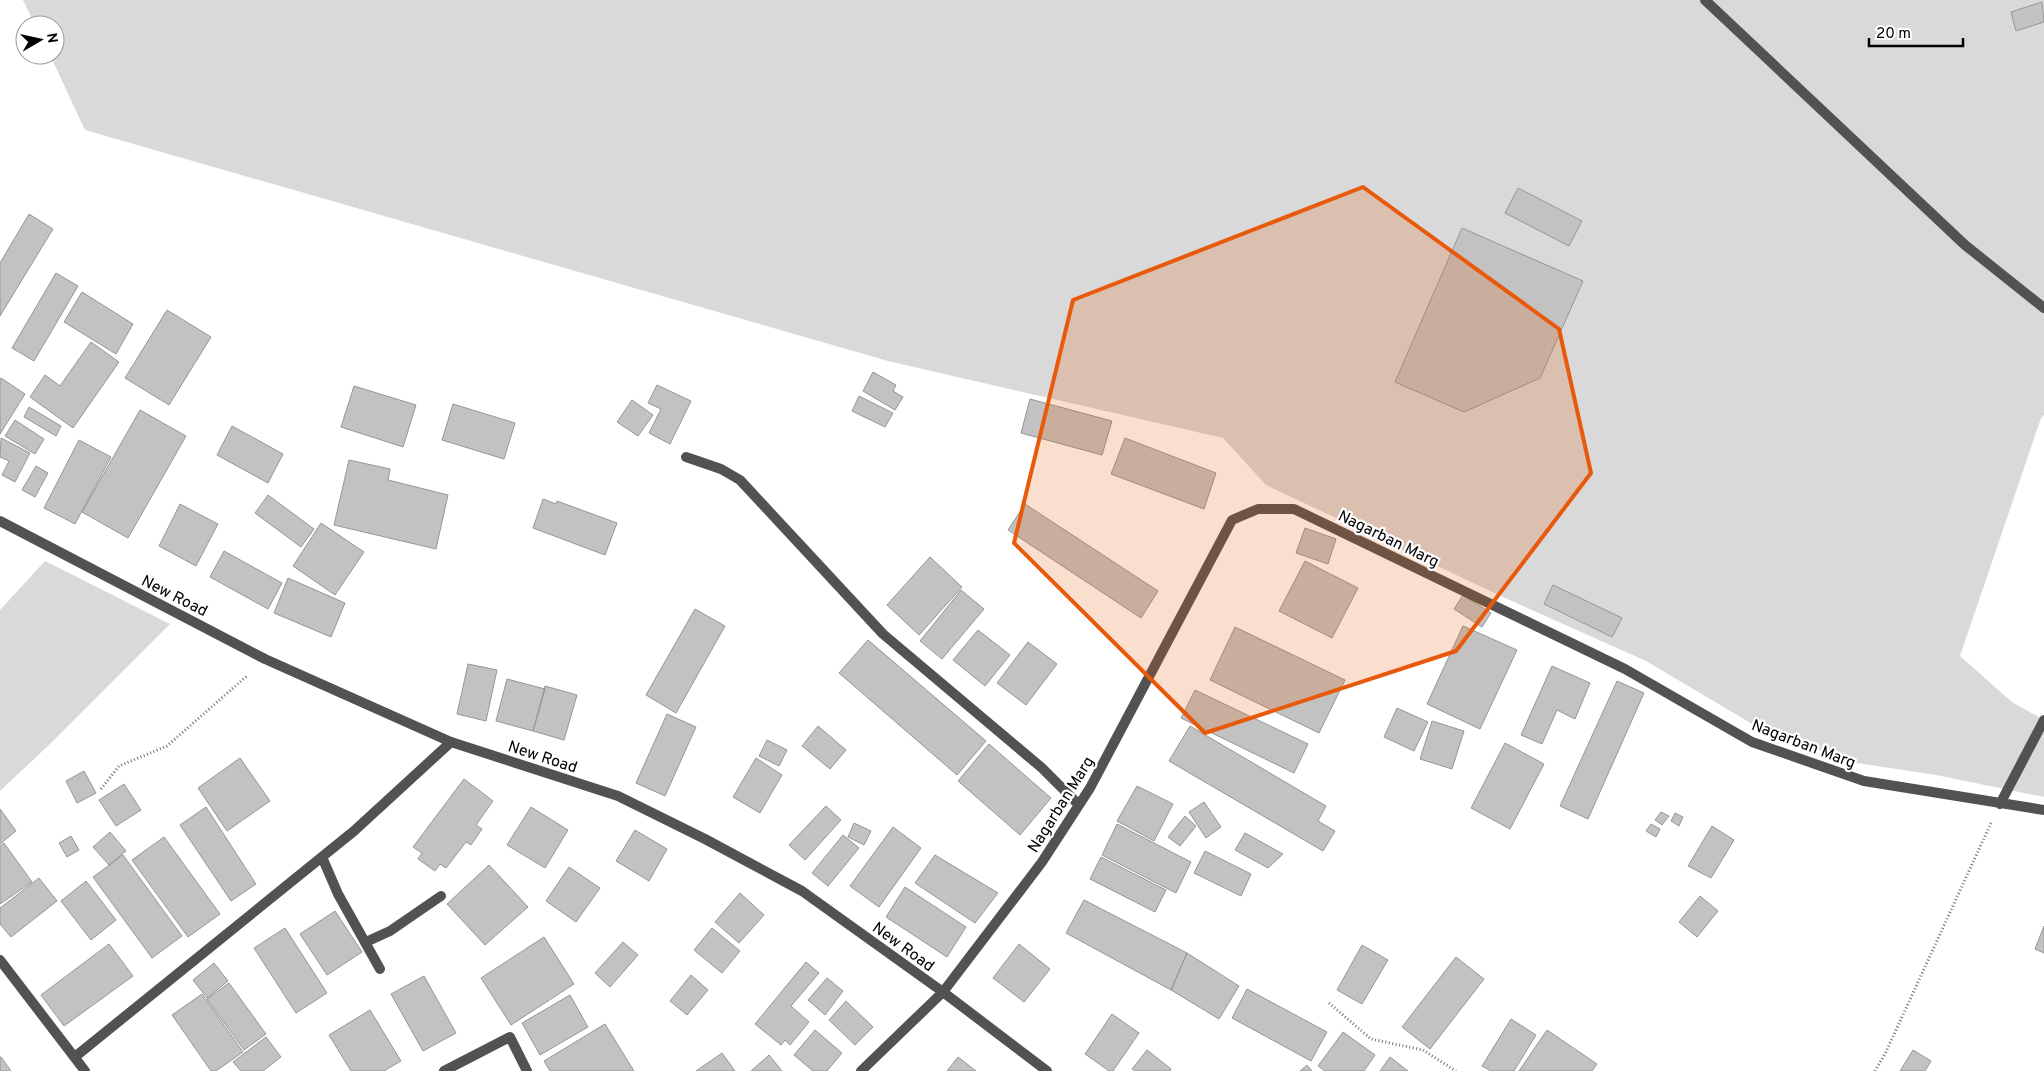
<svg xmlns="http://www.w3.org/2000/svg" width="2044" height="1071" viewBox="0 0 2044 1071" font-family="Overpass,sans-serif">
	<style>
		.green { fill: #d9d9d9 }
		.building { fill: #c2c2c2; stroke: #969696 }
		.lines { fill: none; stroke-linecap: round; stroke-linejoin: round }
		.path { stroke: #747474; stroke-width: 3; stroke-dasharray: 1 2.5; stroke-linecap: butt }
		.service { stroke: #525252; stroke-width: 10 }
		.minor { stroke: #525252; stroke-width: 10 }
		.tertiary { stroke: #525252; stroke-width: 10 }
		.marked { fill: #e8590c; fill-opacity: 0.2; stroke: #e8590c; stroke-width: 4; stroke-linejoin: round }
		.labels { text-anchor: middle; stroke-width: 4.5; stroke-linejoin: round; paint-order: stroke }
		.street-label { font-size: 16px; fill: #000; stroke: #fff }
	</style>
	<rect width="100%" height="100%" fill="#fff"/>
	<!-- green -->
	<path class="green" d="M23,0H2044V415L2041,418L1960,656L2012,702L2044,720V797L1936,775L1857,763L1764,731L1646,661L1503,597L1266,485L1223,438L888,361L85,130L50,55H55V25H35Z
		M45,561L170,624L51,743L0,791V610Z"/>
	<!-- building -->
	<path class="building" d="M2042,2L2044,22L2016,31L2011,12Z
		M1518,188L1582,221L1569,246L1505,213Z
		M29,214L53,229L0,316V263Z
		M1462,228L1583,281L1540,378L1464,412L1395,382Z
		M56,273L78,286L34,361L12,348Z
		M82,292L133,324L116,354L64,322Z
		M167,310L211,337L169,405L125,378Z
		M91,342L119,362L73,428L30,397L45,375L60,386Z
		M873,372L896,385L893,391L903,397L895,410L863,391Z
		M1,378L25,394L0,434V379Z
		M657,385L691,401L670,444L649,433L661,409L648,403Z
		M354,386L416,405L403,447L341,427Z
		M859,396L893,413L885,427L852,411Z
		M1030,399L1112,421L1102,455L1021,433Z
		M632,400L653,415L638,436L617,422Z
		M453,404L515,423L504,459L442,440Z
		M29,407L61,426L56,436L24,417Z
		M140,410L186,436L128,538L82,512Z
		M15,420L44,439L35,454L5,436Z
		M232,426L283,454L268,483L217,455Z
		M1,438L30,453L15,482L2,475L9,461L0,457Z
		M1125,438L1216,473L1204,509L1111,474Z
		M79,440L111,457L75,524L44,508Z
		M349,460L390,469L388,480L448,495L436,549L334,525Z
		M36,466L48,473L35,497L22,490Z
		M268,495L314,529L301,547L255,513Z
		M543,499L556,504L557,501L617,523L605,555L533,528Z
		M180,504L218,524L196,566L159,546Z
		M1025,504L1158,591L1141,618L1008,530Z
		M321,523L364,552L335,595L293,566Z
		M1305,528L1336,539L1328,564L1296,553Z
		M224,551L282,583L268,609L210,577Z
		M930,557L962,587L919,635L887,605Z
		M1305,561L1358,588L1332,638L1279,611Z
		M288,578L345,603L331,637L274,613Z
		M1553,585L1622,618L1612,637L1544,604Z
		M961,590L984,609L942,659L920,641Z
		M1463,595L1491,613L1482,627L1454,609Z
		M695,609L725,626L676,713L646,695Z
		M1463,626L1517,650L1480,729L1427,704Z
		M1235,627L1345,680L1319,733L1210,680Z
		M978,630L1010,655L985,686L953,660Z
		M868,640L986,741L957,775L839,673Z
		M1028,642L1057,664L1026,705L997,683Z
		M468,664L497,670L486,721L457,714Z
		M1552,666L1590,683L1575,719L1557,710L1542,744L1521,735Z
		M507,679L545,689L533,731L496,721Z
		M1617,681L1644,693L1588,819L1560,806Z
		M545,686L577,695L564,740L533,731Z
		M1195,690L1308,744L1294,773L1181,718Z
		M1397,708L1428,722L1414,751L1384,737Z
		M667,714L696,727L665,796L636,783Z
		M1432,721L1464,731L1452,769L1420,759Z
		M818,726L846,750L830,769L802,746Z
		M1190,726L1326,806L1318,821L1335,831L1323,851L1169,761Z
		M767,740L787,750L779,766L759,756Z
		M1505,743L1544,764L1510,829L1471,808Z
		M989,744L1051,798L1020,835L958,781Z
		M240,758L270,801L227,831L198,788Z
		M756,758L782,775L760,813L733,797Z
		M84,771L96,793L77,803L66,781Z
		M464,779L493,801L476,825L482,829L471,845L466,842L446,868L440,864L435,871L418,859L422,853L413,847Z
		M124,784L141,810L116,826L99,800Z
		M1137,786L1173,804L1154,841L1117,821Z
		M1204,802L1221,827L1206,838L1189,812Z
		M826,806L841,820L805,860L789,845Z
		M206,807L256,884L231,901L180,825Z
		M531,807L568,830L545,868L507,845Z
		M0,809L16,831L0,844Z
		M1661,812L1669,816L1662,825L1655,820Z
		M1675,813L1683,817L1679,826L1671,821Z
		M1185,816L1196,826L1180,846L1168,837Z
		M854,823L871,831L864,845L848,837Z
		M1117,824L1191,862L1176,893L1102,855Z
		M1651,824L1660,829L1656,837L1646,831Z
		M1712,826L1734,840L1711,878L1688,866Z
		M893,827L921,848L879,907L850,886Z
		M635,830L667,849L649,881L616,861Z
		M110,832L126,851L109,865L93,847Z
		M1245,833L1283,854L1268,868L1235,850Z
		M843,835L859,848L828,886L812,873Z
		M71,836L79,850L67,857L59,843Z
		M164,837L220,914L188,937L132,860Z
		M4,843L32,882L0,904V846Z
		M1205,851L1251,874L1241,896L1194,873Z
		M123,855L182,936L152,958L93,877Z
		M935,855L998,893L975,923L915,883Z
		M1101,857L1166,890L1155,912L1090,879Z
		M489,865L528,907L485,945L447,904Z
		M569,867L600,888L576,922L546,901Z
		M39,878L57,901L11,937L0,924V908Z
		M86,881L116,920L91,940L61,901Z
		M905,887L966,927L947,957L886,917Z
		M740,893L764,915L739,943L715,922Z
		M1700,896L1718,911L1697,937L1679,922Z
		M1084,900L1187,953L1171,990L1066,933Z
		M335,911L362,952L327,975L300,934Z
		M2044,926V953L2035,949Z
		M285,928L327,993L296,1013L254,948Z
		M712,928L740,951L722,973L694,950Z
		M544,937L574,984L511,1025L481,978Z
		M623,942L638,955L610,987L595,973Z
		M109,944L133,976L64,1026L41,995Z
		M1019,944L1050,969L1024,1002L993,978Z
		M1362,945L1388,960L1362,1004L1337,990Z
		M1187,953L1239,986L1219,1019L1171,990Z
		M1456,957L1484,979L1430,1049L1402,1027Z
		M806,962L819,973L791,1006L809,1022L790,1045L785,1040L781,1045L755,1024Z
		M214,963L228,981L207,998L193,980Z
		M691,975L708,990L687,1015L670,1001Z
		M424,976L456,1033L423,1051L391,994Z
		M827,978L843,991L825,1015L808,1000Z
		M229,983L266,1034L244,1050L207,999Z
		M1247,989L1327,1032L1311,1061L1232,1018Z
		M202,994L243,1052L216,1071H211L172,1015Z
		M570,995L588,1027L540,1055L522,1023Z
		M846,1001L873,1027L855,1045L829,1020Z
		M370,1010L401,1061L384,1071H351L329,1035Z
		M1112,1014L1139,1033L1113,1071H1109L1085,1054Z
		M1511,1019L1536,1035L1514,1071H1491L1482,1066Z
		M605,1024L634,1071H550L544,1061Z
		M815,1030L842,1053L827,1071H813L794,1055Z
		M1547,1030L1597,1064L1592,1071H1519Z
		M1343,1032L1375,1055L1364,1071H1325L1318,1066Z
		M266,1037L281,1057L263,1071H241L233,1062Z
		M1147,1050L1171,1069L1170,1071H1135L1132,1069Z
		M1913,1050L1931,1061L1925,1071H1900Z
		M722,1053L735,1071H696Z
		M769,1055L782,1071H751Z
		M0,1057H1L11,1071H0Z
		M958,1057L976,1071H947Z
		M1390,1057L1408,1071H1380Z
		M1307,1065L1312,1071H1300Z"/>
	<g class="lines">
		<!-- path -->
		<path class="path" d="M101,789L119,766L167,746L248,675
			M1329,1003L1371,1039L1423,1050L1456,1071
			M1875,1071L1885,1054L1991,823"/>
		<!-- service -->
		<path class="service" d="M1705,0L1965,245L2044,308"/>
		<!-- minor -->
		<path class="minor" d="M686,457L721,469L740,480L883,634L1042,768L1079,805
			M2000,804L2044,720
			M322,857L338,894L380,969
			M366,942L390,931L441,896
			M76,1056L354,831L451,742
			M444,1071L510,1037L527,1071
			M861,1071L943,992L1042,862L1090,788L1232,520L1258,509H1294L1625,669L1752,742L1864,781L2044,810"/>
		<!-- tertiary -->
		<path class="tertiary" d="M0,521L265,659L451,742L618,796L705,839L802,891L943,992L1047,1071
			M0,960L85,1071"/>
	</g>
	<!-- marked area -->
	<path class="marked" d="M1363,187L1559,329L1591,473L1456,651L1205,733L1014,543L1073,300Z"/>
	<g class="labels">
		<!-- street labels -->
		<g class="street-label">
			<text transform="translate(1389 538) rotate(26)" y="6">Nagarban Marg</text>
			<text transform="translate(175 595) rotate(27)" y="6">New Road</text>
			<text transform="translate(1804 743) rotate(21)" y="6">Nagarban Marg</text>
			<text transform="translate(543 756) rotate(18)" y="6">New Road</text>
			<text transform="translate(1060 804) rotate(-58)" y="6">Nagarban Marg</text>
			<text transform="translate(904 946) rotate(36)" y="6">New Road</text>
		</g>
	</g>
	<!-- north arrow -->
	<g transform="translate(40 40) rotate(81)"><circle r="24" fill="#ffffff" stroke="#999999"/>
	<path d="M0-4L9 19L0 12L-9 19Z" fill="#000000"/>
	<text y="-8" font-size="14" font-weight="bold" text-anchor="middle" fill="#000000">N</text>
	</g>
	<!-- scale -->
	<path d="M1869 38v8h94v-8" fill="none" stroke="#000000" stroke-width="2.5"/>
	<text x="1876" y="38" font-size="15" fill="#000000" stroke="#ffffff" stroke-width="4" paint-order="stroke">20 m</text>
</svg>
